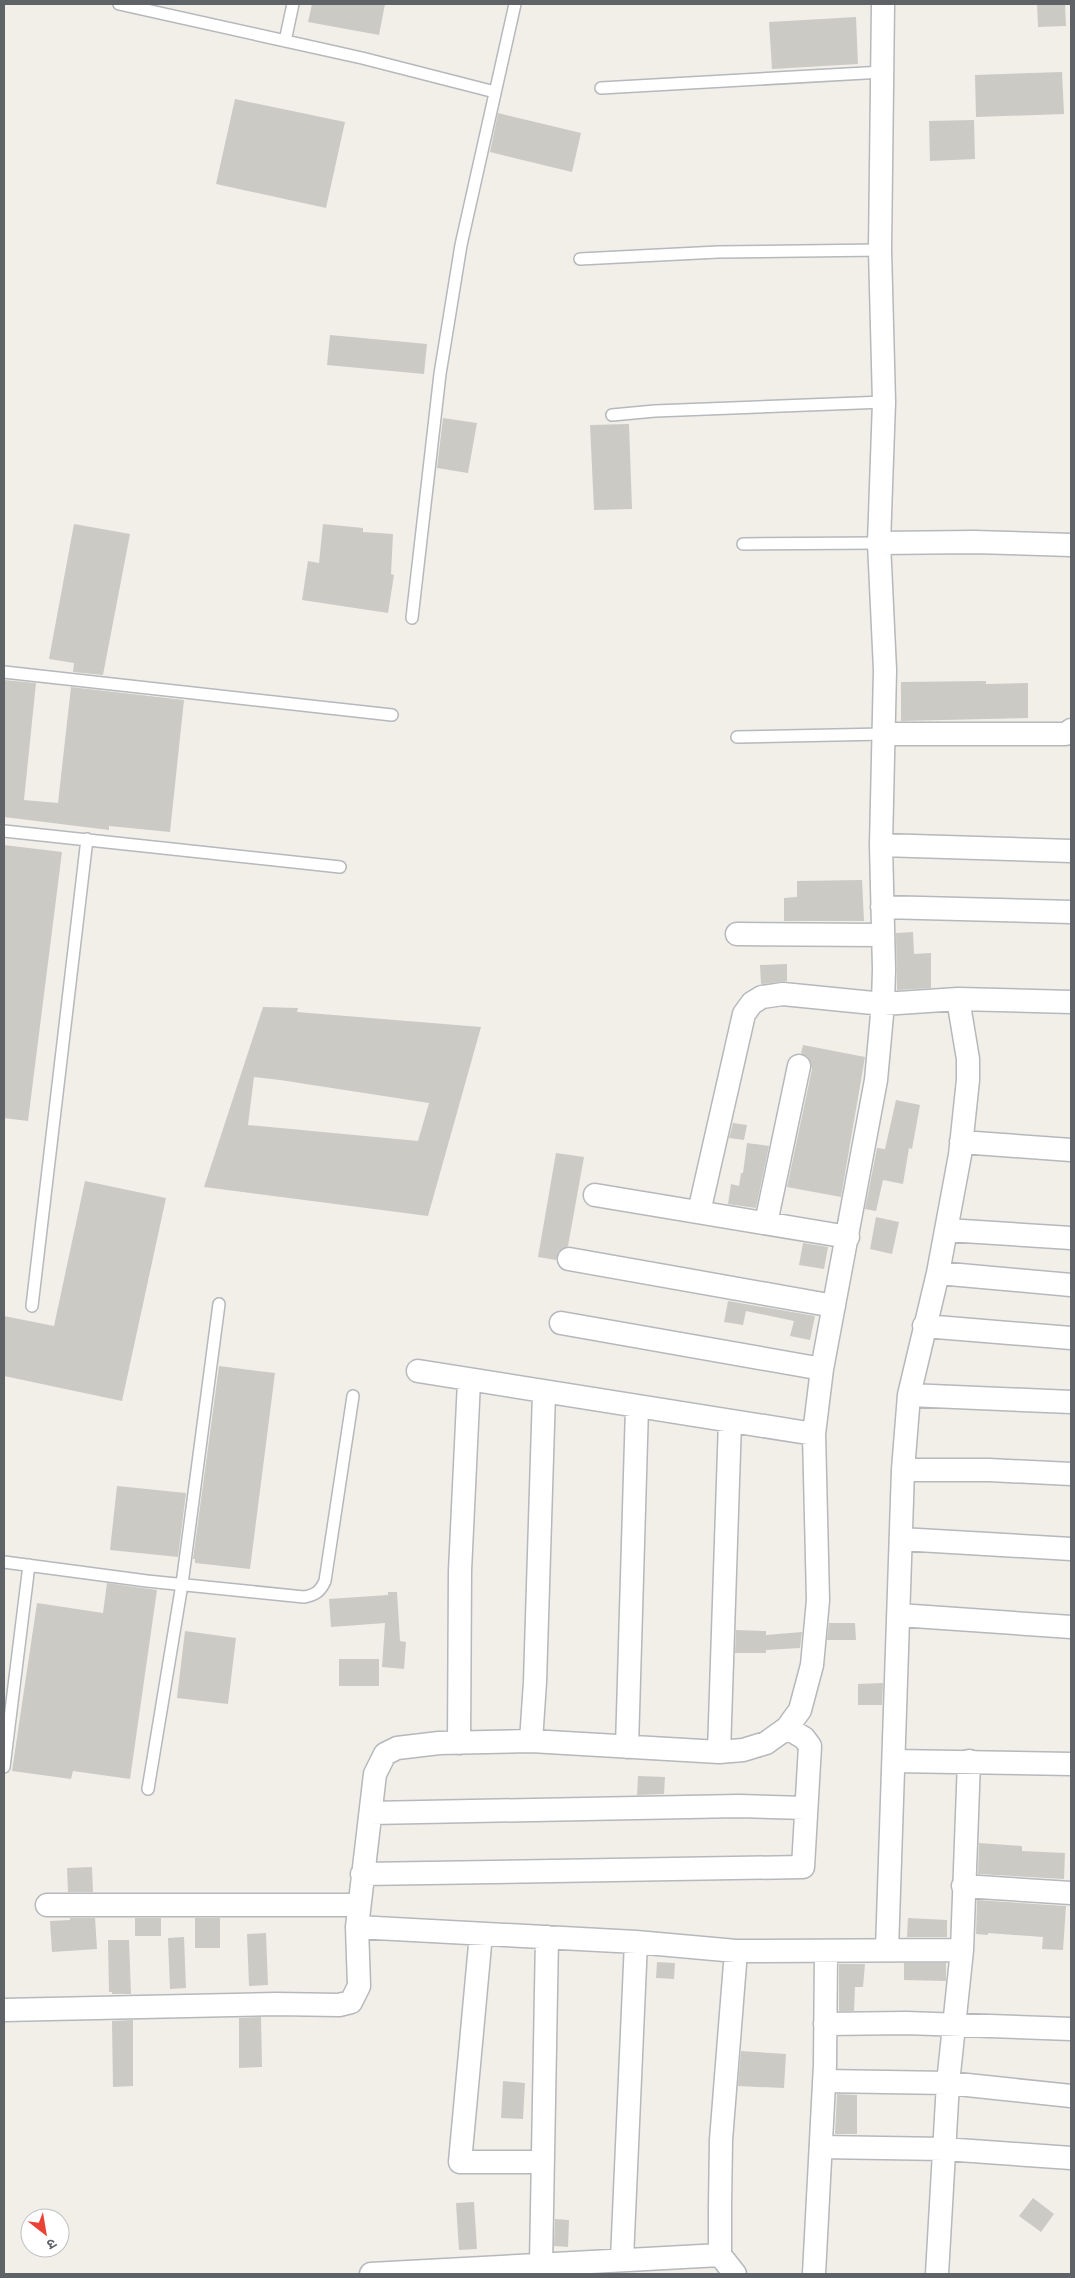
<svg xmlns="http://www.w3.org/2000/svg" width="1075" height="2278" viewBox="0 0 1075 2278" font-family="Rubik,'Noto Sans Devanagari',sans-serif">
	<style>
		.building { fill: #cccac5; fill-rule: evenodd }
		.lines { fill: none; stroke-linecap: round; stroke-linejoin: round }
		.lane-casing { stroke: #b5b8bc; stroke-width: 14 }
		.street-casing { stroke: #b5b8bc; stroke-width: 25 }
		.lane { stroke: #fff; stroke-width: 11 }
		.street { stroke: #fff; stroke-width: 22 }
	</style>
	<rect width="100%" height="100%" fill="#f1efe8"/>
	<!-- building -->
	<path class="building" d="M312,4H385L379,35L308,22Z
		M1037,4H1065L1066,26L1038,27Z
		M856,17L858,64L772,69L769,22Z
		M1062,72L1064,114L976,117L975,75Z
		M235,99L345,122L326,208L216,184Z
		M498,113L581,133L572,172L490,152Z
		M974,120L975,159L930,161L929,121Z
		M330,335L427,344L424,374L327,365Z
		M443,418L477,423L468,473L437,468Z
		M629,424L632,509L594,510L590,425Z
		M74,524L130,534L103,675L73,672L74,663L49,659Z
		M323,524L363,528V532L393,534L391,574L394,575L388,613L302,600L308,561L319,563Z
		M4,680L36,683L24,800L58,803L71,687L184,700L170,832L109,826V830L4,817Z
		M986,681V684L1028,683V718L901,721V682Z
		M4,845L62,852L28,1121L4,1118Z
		M862,880L864,921H784V898L797,897V881Z
		M913,932L914,954L931,953V988L897,990L896,933Z
		M787,964V981L761,984L760,965Z
		M263,1007L298,1008L297,1012L481,1027L428,1216L204,1187ZM254,1077L280,1080L429,1103L418,1141L248,1125Z
		M803,1045L865,1057L841,1197L787,1187L812,1069L808,1057L801,1053Z
		M896,1100L920,1105L912,1149L909,1148L903,1184L883,1180L876,1211L865,1209L877,1148L885,1149Z
		M733,1123L747,1125L744,1140L729,1138Z
		M747,1143L769,1146L756,1208L728,1204L731,1184L739,1186L741,1173H743Z
		M556,1153L584,1157L568,1246L559,1251L556,1260L538,1257Z
		M85,1181L166,1198L122,1401L4,1376V1316L54,1326Z
		M876,1217L899,1222L892,1254L870,1249Z
		M803,1243L828,1247L824,1269L799,1265Z
		M728,1301L815,1316L810,1340L790,1336L794,1321L746,1311L743,1325L724,1322Z
		M219,1366L275,1373L250,1569L195,1563V1559H193Z
		M117,1486L186,1493L178,1557L110,1550Z
		M107,1583L157,1590L130,1779L73,1771L71,1779L12,1771L37,1603L103,1613Z
		M388,1592H397L400,1641L406,1642L404,1669L382,1667L385,1623L331,1627L329,1599L388,1595Z
		M829,1623H855L856,1640H827Z
		M736,1630L766,1631V1635L802,1632L800,1648L766,1650V1653H735Z
		M185,1631L236,1638L228,1704L177,1698Z
		M339,1659H379V1686H339Z
		M883,1683L882,1705H858V1684Z
		M638,1776L665,1777L664,1794L637,1795Z
		M979,1843L1022,1846V1851L1065,1853L1064,1879L978,1874Z
		M92,1867L93,1892H68L67,1868Z
		M977,1900L1066,1906L1063,1950L1042,1949L1043,1937L988,1933V1935L976,1934Z
		M70,1918H95L97,1949L52,1952L50,1921L70,1920Z
		M135,1918H161V1936H135Z
		M195,1918H220V1948H195Z
		M908,1918L947,1920V1937H907Z
		M266,1933L268,1985L249,1986L247,1934Z
		M184,1937L186,1988L170,1989L168,1938Z
		M108,1940H129L131,1994H112V1992H109Z
		M657,1962L675,1963L674,1979L656,1978Z
		M904,1963H946V1981L904,1980Z
		M839,1964H865L863,1987H855L854,2011H839Z
		M261,2017L262,2067L239,2068V2018Z
		M133,2020V2086L113,2087L112,2021Z
		M741,2051L786,2054L784,2088L738,2086Z
		M503,2081L525,2083L523,2119L501,2118Z
		M837,2094L857,2095V2134H835Z
		M1033,2198L1054,2214L1041,2232L1019,2216Z
		M474,2202L477,2249L459,2250L456,2203Z
		M555,2219L569,2220L568,2247L554,2246Z"/>
	<g class="lines">
		<!-- lane casing -->
		<g class="lane-casing">
			<path id="lane" d="M119,4L362,58L495,92
				M285,41L293,4
				M601,88L883,72
				M580,259L718,252L880,250
				M612,415L655,411L884,402
				M743,544L879,543
				M412,618L440,374L461,245L515,4
				M4,672L392,715
				M737,737L884,734
				M4,831L340,867
				M32,1306L87,839
				M4,1562L147,1581L304,1597C315,1595 320,1592 325,1581L353,1396
				M4,1767L29,1565
				M148,1789L182,1584L219,1304"/>
		</g>
		<!-- street casing -->
		<g class="street-casing">
			<path id="street" d="M879,543L974,542L1071,545
				M884,734H1066L1071,730
				M881,845L1071,851
				M882,907L1071,912
				M737,934L882,935
				M961,1142L1071,1150
				M595,1195L848,1237
				M699,1212L744,1014L752,1003L762,997L783,994L883,1004L958,999L1071,1002
				M766,1223L799,1066
				M947,1230L1071,1238
				M569,1259L834,1306
				M938,1273L1071,1285
				M561,1323L822,1369
				M924,1326L1071,1338
				M418,1371L814,1434
				M909,1395L1071,1402
				M903,1470H989L1071,1474
				M901,1539L1071,1549
				M899,1615L1071,1627
				M531,1741L535,1682L544,1393
				M459,1743L460,1571L469,1381
				M627,1747L637,1407
				M719,1752L730,1421
				M894,1761L1071,1764
				M371,1813L739,1806L805,1808
				M362,1874L803,1867L810,1746L804,1738L787,1728
				M963,1886L1071,1893
				M47,1905H359
				M357,1927L636,1942L736,1951L962,1950
				M481,1934L460,2162H542
				M887,1950L903,1470L909,1395L938,1273L960,1155L968,1080V1059L958,999
				M4,2010L276,2004L339,2005L351,2002L359,1986L357,1927L375,1774L385,1754L397,1748L439,1743L531,1741L719,1752L743,1750L766,1743L787,1728L800,1710L812,1665L818,1600L814,1434L822,1369L876,1080L883,1004L884,969L881,845L885,670L879,543L884,402L880,250L883,4
				M825,2024L906,2023L1071,2029
				M824,2081L948,2083L1071,2096
				M821,2147L944,2149L1071,2158
				M622,2259L636,1942
				M541,2264L547,1937
				M371,2274L720,2255
				M735,2274L720,2255V2207L721,2140L736,1951
				M814,2274L825,2065L826,1952
				M937,2274L948,2083L962,1950L969,1761"/>
		</g>
		<!-- lane -->
		<use href="#lane" class="lane"/>
		<!-- street -->
		<use href="#street" class="street"/>
	</g>
	<!-- border -->
	<rect width="1075" height="2278" fill="none" stroke="#5f6368" stroke-width="10"/>
	<!-- north arrow -->
	<g transform="translate(45 2233) rotate(149)"><circle r="24" fill="#ffffff" stroke="#bfc1c3"/>
	<path d="M0-4L9 19L0 12L-9 19Z" fill="#ea4335"/>
	<text y="-8" font-size="14" font-weight="bold" text-anchor="middle" fill="#5f6368">उ</text>
	</g>
</svg>
